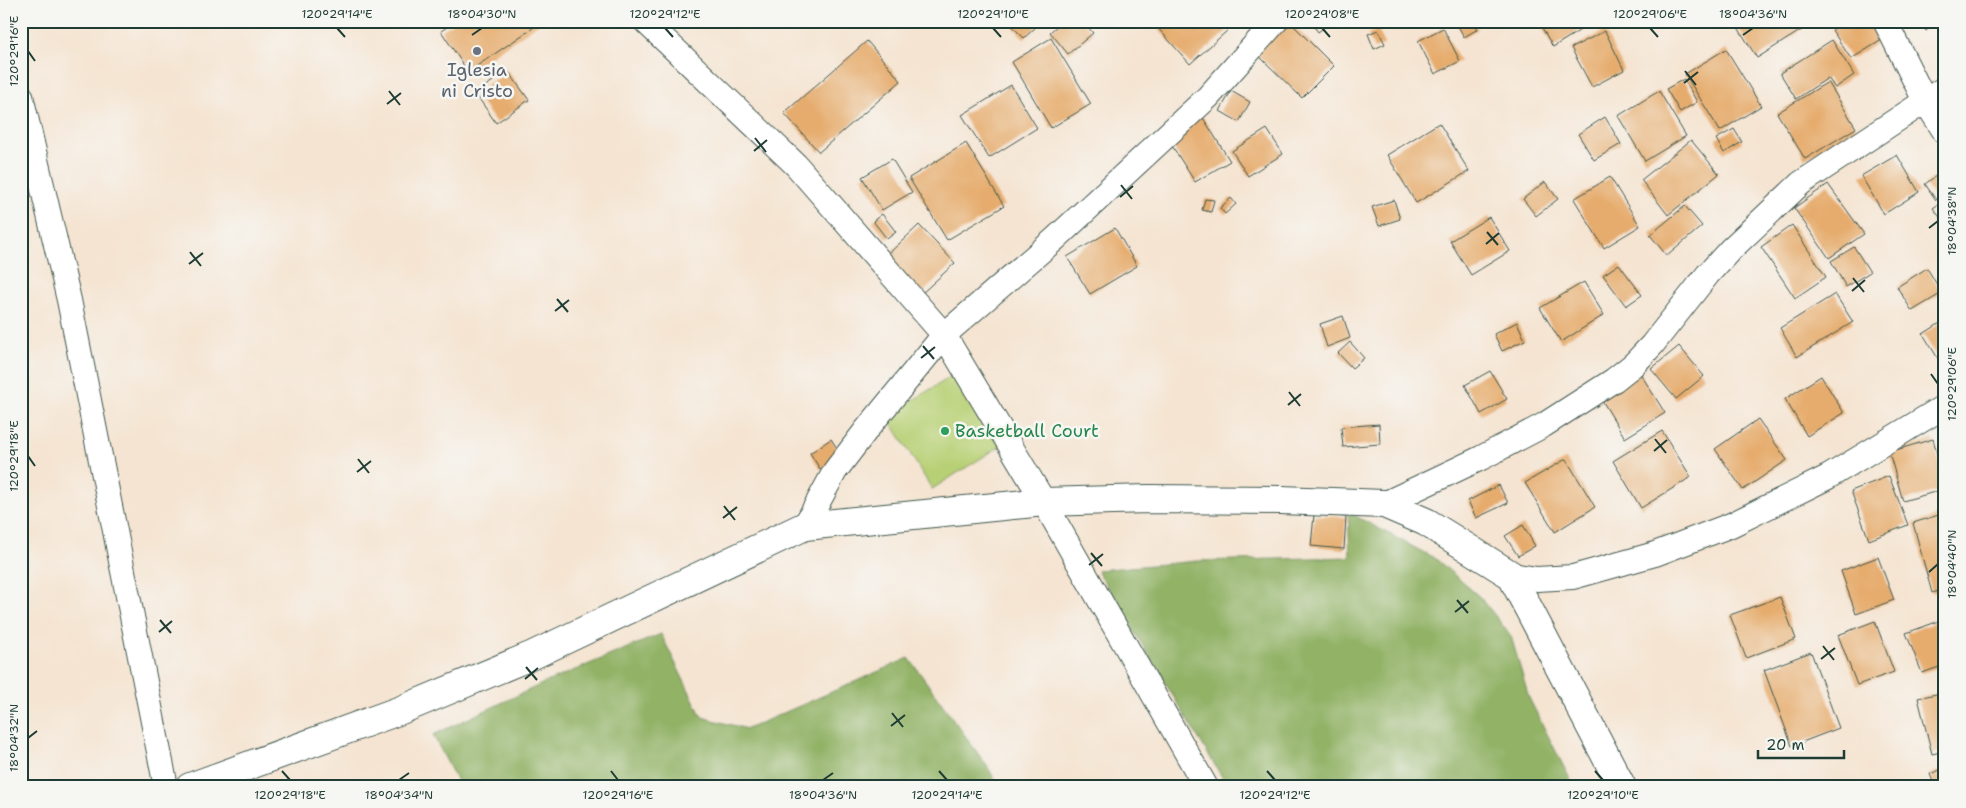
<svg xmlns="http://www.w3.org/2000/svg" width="1966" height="808" viewBox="0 0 1966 808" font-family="'Shantell Sans',sans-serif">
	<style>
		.green { fill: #b8d075; stroke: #6c8654 }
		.forest { fill: #92b266; stroke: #58784d }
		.building { fill: #e6ac6d }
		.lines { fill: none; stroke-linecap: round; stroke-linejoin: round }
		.minor-casing { stroke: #3f564c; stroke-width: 26 }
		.tertiary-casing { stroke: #3f564c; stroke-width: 30 }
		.minor { stroke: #fff; stroke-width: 24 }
		.tertiary { stroke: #fff; stroke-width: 28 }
		.ticks { fill: none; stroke: #1f3d34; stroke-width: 2 }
		.worship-dot { fill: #6b7280; stroke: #f6f6f2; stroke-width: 2 }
		.leisure-dot { fill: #2e9e5b; stroke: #f6f6f2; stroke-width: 2 }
		.labels { text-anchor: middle; stroke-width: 5; stroke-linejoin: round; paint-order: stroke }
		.worship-label { font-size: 18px; fill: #5b616d; stroke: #f6f6f2 }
		.leisure-label { font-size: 18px; fill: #27864d; stroke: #f6f6f2; text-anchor: start }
		.neatline { fill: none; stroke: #1f3d34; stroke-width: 2 }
		.ticks-label { font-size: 12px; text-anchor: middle; fill: #1f3d34 }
	</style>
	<rect width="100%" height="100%" fill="#f6f6f2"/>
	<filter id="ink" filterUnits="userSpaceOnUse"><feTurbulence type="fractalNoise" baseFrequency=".02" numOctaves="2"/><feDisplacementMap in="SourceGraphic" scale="10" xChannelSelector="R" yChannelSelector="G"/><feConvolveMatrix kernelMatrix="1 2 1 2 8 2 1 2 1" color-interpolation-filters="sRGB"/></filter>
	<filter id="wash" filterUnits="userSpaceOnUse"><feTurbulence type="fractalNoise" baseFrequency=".0096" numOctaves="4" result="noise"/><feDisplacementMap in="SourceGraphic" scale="20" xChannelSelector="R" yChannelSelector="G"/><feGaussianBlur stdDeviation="1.12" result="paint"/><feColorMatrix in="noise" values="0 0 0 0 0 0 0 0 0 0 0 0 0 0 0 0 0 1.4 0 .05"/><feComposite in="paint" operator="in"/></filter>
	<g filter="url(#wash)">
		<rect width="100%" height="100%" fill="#f5e4d1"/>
		<!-- green -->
		<path class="green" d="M957,373L1002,445L932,489L887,416Z"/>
		<!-- forest -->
		<path class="forest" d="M1348,512L1436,559L1482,599L1511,636L1529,698L1574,787H1228L1097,570L1197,561L1350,557Z
			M661,634L702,717L747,729L909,658L987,766L999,787H460L433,735L544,683Z"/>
		<g id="blocks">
			<!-- building -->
			<path class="building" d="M456,21H543L468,72L441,31Z
				M1020,21H1031L1036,27L1024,38L1013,27Z
				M1063,21H1083L1093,33L1068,54L1050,32Z
				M1115,21H1126L1119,27Z
				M1162,21H1220L1228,30L1190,64L1156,26Z
				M1289,21L1334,66L1302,98L1257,54Z
				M1310,21H1333L1318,32Z
				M1461,21H1473L1478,29L1464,37L1457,24Z
				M1538,21H1595L1553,47Z
				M1734,21H1798L1803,29L1757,58Z
				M1847,21H1874L1885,38L1851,59L1832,30Z
				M1918,21H1938L1926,31Z
				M1443,28L1460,61L1435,74L1418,41Z
				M1378,30L1385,44L1374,49L1368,34Z
				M1605,31L1624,70L1592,87L1571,48Z
				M1051,38L1091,104L1051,128L1012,62Z
				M1832,40L1854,75L1835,88L1828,78L1796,99L1780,73Z
				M867,41L901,81L819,152L784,113Z
				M1726,49L1761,106L1720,131L1685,74Z
				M508,71L529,100L496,123L475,93Z
				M1684,79L1697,102L1680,112L1666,89Z
				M1828,82L1856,128L1805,159L1777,113Z
				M1011,85L1037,128L989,158L962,115Z
				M1231,91L1250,102L1239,122L1220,111Z
				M1659,91L1686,136L1645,161L1618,116Z
				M1202,116L1230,161L1195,182L1167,138Z
				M1605,117L1621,144L1594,160L1578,134Z
				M1439,123L1469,171L1416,203L1387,155Z
				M1267,129L1283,154L1248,176L1232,151Z
				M1734,129L1742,142L1724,153L1716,139Z
				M1691,140L1719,174L1668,215L1641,180Z
				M966,143L1004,206L947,240L909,178Z
				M1897,155L1919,192L1884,214L1861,176Z
				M892,159L912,192L882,210L862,177Z
				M1944,170L1945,194L1936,200L1925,184Z
				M1610,177L1640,226L1604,248L1574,199Z
				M1545,182L1558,199L1536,216L1523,199Z
				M1828,184L1864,234L1829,258L1794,208Z
				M1231,198L1236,204L1225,214L1220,208Z
				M1205,199L1214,200L1211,212L1202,210Z
				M1394,200L1400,219L1379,226L1372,207Z
				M1945,200V224L1933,208Z
				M1685,206L1702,226L1667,256L1650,235Z
				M882,214L896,232L887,239L873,221Z
				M1489,217L1510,251L1471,275L1450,241Z
				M919,225L955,263L920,295L885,257Z
				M1792,225L1826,277L1795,298L1761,247Z
				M1115,228L1137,266L1090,294L1067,257Z
				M1854,247L1870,272L1846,287L1831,261Z
				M1619,264L1642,295L1626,306L1603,275Z
				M1927,268L1942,293L1912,311L1897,287Z
				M1584,282L1604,315L1561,342L1540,308Z
				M1835,294L1853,322L1797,357L1780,328Z
				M1343,316L1350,338L1327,347L1320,324Z
				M1945,320V364L1942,365L1923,334Z
				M1517,322L1525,340L1502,351L1494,334Z
				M1350,342L1364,358L1352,368L1338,353Z
				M1679,346L1704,376L1676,399L1651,369Z
				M1490,371L1507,399L1481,414L1465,385Z
				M1640,373L1665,413L1625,438L1600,397Z
				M1821,376L1844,413L1807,436L1785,399Z
				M1758,419L1787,460L1743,490L1715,449Z
				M1379,424L1380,444L1343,447L1341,427Z
				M1662,431L1691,477L1641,508L1613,461Z
				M831,439L842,456L820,469L810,453Z
				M1933,439L1945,483V489L1903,501L1889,452Z
				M1566,459L1595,507L1555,532L1525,483Z
				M1889,476L1908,525L1869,540L1851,491Z
				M1499,485L1508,503L1476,518L1468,501Z
				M1945,513V589L1932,593L1913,523Z
				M1314,515L1346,517L1344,549L1311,546Z
				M1523,525L1535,546L1518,556L1505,536Z
				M1878,557L1894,600L1856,614L1841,571Z
				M1780,597L1796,639L1746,658L1730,615Z
				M1942,620L1945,628V665L1922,673L1906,633Z
				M1875,621L1894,672L1857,685L1838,635Z
				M1811,652L1839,728L1792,746L1764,670Z
				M1945,692V751L1932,754L1918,698Z
				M1945,768V787H1935L1930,774Z"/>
		</g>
	</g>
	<g filter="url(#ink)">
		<use href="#blocks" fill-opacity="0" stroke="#3f564c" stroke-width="1"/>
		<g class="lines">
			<!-- minor casing -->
			<g class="minor-casing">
				<path id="minor" d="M645,21L796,165L944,335L1044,502L1206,787
					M1885,21L1925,101L1945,132
					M21,96L69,300L166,787
					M1384,504L1481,458L1544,425L1614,380L1633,365L1652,345L1708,274L1730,250L1801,183L1945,88
					M805,526L835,471L867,429L944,335L1055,239L1208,97L1276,21
					M1511,575L1537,579L1573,577L1655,554L1731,525L1828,477L1945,406"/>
			</g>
			<!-- tertiary casing -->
			<g class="tertiary-casing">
				<path id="tertiary" d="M190,787L401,710L533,655L805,526L1044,502L1148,499L1281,500L1384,504L1426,522L1511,575L1622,787"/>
			</g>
			<!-- minor -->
			<use href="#minor" class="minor"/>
			<!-- tertiary -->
			<use href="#tertiary" class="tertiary"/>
		</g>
	</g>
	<!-- ticks -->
	<path class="ticks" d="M337,28L345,37M665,28L673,37M993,28L1001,37M1322,28L1330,37M1650,28L1658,37M472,35L482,28M1743,35L1753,28M28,51L35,61M1685,71L1696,85M1684,83L1698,72M389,91L400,105M387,104L401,93M755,138L766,152M754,151L767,140M1121,185L1132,199M1120,197L1133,186M1929,228L1938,221M1487,232L1498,245M1486,244L1499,233M190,252L201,266M189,264L203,253M1853,278L1864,292M1852,291L1865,280M557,299L568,312M555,311L569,300M923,346L934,359M921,358L935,347M1931,374L1938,384M1289,392L1300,406M1288,405L1301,394M1655,439L1666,453M1654,451L1667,440M28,456L35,466M358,459L369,473M357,472L371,461M724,506L735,520M723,518L737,507M1091,553L1102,566M1089,565L1103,554M1929,572L1938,564M1457,600L1468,613M1455,612L1469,601M160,620L171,633M159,632L172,621M1823,646L1834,660M1821,659L1835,648M526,667L537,680M525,679L538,668M892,713L903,727M891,726L905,715M28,738L37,731M282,771L290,780M611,771L618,780M939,771L947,780M1267,771L1275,780M1595,771L1603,780M399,780L409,773M823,780L833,773"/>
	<!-- markers -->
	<circle class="worship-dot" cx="477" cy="51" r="5"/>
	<circle class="leisure-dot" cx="945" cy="431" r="5"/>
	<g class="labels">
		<!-- worship labels -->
		<g class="worship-label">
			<text x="477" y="76">Iglesia<tspan x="477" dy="21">ni Cristo</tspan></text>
		</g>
		<!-- leisure labels -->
		<g class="leisure-label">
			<text x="955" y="437">Basketball Court</text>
		</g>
	</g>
	<!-- margin -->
	<rect width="1966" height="808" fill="none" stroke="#f6f6f2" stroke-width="55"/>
	<!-- scale -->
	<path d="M1758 750v8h86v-8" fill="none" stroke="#1f3d34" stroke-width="2.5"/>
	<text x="1766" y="750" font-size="15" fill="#1f3d34" stroke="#f6f6f2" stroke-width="4" paint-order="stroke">20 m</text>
	<rect x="28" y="28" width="1910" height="752" class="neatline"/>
	<g class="ticks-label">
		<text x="337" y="18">120°29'14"E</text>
		<text x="482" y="18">18°04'30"N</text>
		<text x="665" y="18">120°29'12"E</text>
		<text x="993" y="18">120°29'10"E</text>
		<text x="1322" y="18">120°29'08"E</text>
		<text x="1650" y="18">120°29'06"E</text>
		<text x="1753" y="18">18°04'36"N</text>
		<text transform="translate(14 51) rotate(-90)" y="4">120°29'16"E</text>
		<text transform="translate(1952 221) rotate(-90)" y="4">18°04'38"N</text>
		<text transform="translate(1952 384) rotate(-90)" y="4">120°29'06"E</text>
		<text transform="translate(14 456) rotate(-90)" y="4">120°29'18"E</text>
		<text transform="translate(1952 564) rotate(-90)" y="4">18°04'40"N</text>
		<text transform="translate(14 738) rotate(-90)" y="4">18°04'32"N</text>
		<text x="290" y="799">120°29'18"E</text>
		<text x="399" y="799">18°04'34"N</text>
		<text x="618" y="799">120°29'16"E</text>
		<text x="823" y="799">18°04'36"N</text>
		<text x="947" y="799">120°29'14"E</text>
		<text x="1275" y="799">120°29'12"E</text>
		<text x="1603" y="799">120°29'10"E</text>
	</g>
</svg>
